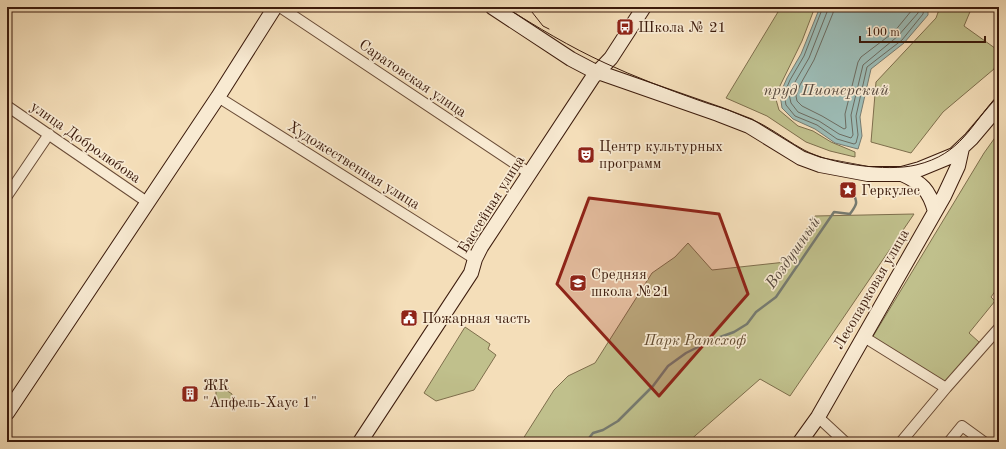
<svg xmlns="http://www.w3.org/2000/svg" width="1006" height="449" viewBox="0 0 1006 449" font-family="'Old Standard TT',serif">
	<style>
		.green { fill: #c0c08c; stroke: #7e6e4c }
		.water { fill: #9cbbb5; stroke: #767b71 }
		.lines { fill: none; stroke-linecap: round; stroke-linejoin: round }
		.shore { stroke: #6c6b60; stroke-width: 1 }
		.stream { stroke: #767b71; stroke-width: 2.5 }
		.street-casing { stroke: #6a4c37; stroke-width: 12 }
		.secondary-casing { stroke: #3c1b0c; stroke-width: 16 }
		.street { stroke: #f8ead2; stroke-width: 10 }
		.secondary { stroke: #f8ead2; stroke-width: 14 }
		.tram { stroke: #3c1b0c; stroke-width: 1 }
		.marked { fill: #8f2418; fill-opacity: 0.2; stroke: #8f2418; stroke-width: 3; stroke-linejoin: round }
		.labels { text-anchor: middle; stroke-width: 3.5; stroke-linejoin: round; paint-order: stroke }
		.poi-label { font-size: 15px; fill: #3c1b0c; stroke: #f8ead2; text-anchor: start }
		.street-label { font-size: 15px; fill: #3c1b0c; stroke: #f8ead2 }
		.park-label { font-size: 15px; font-style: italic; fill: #644d32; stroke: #f8ead2 }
		.water-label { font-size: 16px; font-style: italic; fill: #594b3f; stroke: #f8ead2 }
	</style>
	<rect width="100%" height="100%" fill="#f4deb9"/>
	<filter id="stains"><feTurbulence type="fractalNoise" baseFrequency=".005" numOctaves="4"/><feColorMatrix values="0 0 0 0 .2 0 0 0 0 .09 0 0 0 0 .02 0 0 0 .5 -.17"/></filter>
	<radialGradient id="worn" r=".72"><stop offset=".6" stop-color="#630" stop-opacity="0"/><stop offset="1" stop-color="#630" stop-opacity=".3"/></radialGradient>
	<!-- green -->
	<path class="green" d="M781,7H815L802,41L775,96L779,110L798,126L813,131L831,142L855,152V157L830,151L806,142L767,116L726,98Z
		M940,7H972L964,26L999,51L994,69L943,112L911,153L871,142L876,82L936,18Z
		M999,132V286L991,297L995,301L969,333L979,342L947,384L872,338L984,153Z
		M914,214L790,396L760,379L688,442H521L554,390L568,376L595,363L652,273L675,257L688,243L712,270L786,262L815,216Z
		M465,327L490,344L488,349L496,355L474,390L436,401L424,393Z
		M220,386L232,394V404H216V387Z"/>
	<!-- water -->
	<path class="water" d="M820,7H928V15L904,43L871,69L860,117L862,136L858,149L835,143L815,129L793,119L782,108L780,94L787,78L801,54Z"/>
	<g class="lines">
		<!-- shore -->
		<path class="shore" d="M823,7L804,56L790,80L784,94L786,105L795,116L817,125L837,139L854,144L856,143L858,135L856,116L867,67L902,40L923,14L924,7
			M828,7L827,12L809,58L795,82L789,94L791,103L798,112L819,121L839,134L851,138L853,135L851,115L863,65L898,36L918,13L919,7
			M834,7L833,13L814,60L800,85L796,96L797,101L802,106L822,116L844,129L846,128L845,114L858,62L861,57L894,32L912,10L913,7"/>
		<!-- stream -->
		<path class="stream" d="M586,442L593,433L603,430L618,421L653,386L668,366L686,353L712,340L734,332L747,324L756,312L776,297L834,212L850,214C857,204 858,204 853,192"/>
		<!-- street casing -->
		<g class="street-casing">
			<path id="street" d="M280,7L529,173
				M218,97L475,259
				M7,106L147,202
				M7,196L49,134
				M864,337L946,388
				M818,417L845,442
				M901,442L946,388L999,328
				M949,442L962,426L984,442"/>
		</g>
		<!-- secondary casing -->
		<g class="secondary-casing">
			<path id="secondary" d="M492,7L571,59L592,70L718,114L749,126L801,158L820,165L868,174H902L920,169L954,155L971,139L999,106
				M902,174C922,183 929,190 935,211
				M7,413L218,97L275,7
				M360,442L471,273L475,259L481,247L593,77L611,58L644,7
				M800,442L818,417L944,196L958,166L962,148"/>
		</g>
		<!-- street -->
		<use href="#street" class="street"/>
		<!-- secondary -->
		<use href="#secondary" class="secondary"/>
		<!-- tram -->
		<path class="tram" d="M505,7C537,27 570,47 605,63C635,77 667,89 698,100C711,105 725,108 738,114C747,118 757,121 765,126C779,134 791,143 804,150C830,164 887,172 916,165C962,154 970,125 999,94
			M528,7L543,26L549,29"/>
	</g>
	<!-- marked area -->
	<path class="marked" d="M589,198L719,214L748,294L659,396L557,284Z"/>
	<!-- icons -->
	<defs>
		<g id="bus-square" transform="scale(0.9)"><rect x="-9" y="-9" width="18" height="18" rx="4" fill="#8f2418" stroke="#f8ead2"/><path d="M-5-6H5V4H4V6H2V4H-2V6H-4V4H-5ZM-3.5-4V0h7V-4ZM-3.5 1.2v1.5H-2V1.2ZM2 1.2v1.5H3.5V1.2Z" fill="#fff"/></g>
		<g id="theatre-square" transform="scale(0.9)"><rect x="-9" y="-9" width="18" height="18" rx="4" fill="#8f2418" stroke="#f8ead2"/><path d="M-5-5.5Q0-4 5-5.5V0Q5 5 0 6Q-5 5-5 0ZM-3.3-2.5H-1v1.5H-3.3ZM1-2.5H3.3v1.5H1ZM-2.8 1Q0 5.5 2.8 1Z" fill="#fff"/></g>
		<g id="sight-square" transform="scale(0.9)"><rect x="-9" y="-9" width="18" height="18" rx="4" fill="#8f2418" stroke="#f8ead2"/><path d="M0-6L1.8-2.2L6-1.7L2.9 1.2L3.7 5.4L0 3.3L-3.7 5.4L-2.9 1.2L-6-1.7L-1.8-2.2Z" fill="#fff"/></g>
		<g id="school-square" transform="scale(0.9)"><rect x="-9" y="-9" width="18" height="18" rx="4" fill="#8f2418" stroke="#f8ead2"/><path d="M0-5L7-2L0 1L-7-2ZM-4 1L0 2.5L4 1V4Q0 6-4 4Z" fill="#fff"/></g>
		<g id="civic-square" transform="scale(0.9)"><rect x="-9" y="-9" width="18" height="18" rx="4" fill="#8f2418" stroke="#f8ead2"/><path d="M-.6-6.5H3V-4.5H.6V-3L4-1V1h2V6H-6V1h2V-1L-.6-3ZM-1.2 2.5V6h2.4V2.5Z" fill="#fff"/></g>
		<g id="building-square" transform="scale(0.9)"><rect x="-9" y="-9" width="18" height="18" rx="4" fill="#8f2418" stroke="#f8ead2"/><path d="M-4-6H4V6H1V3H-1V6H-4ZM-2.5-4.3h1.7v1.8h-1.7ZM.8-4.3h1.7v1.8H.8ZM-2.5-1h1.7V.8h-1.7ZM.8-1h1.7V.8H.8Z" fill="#fff"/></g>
	</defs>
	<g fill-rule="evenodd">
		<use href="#bus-square" x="625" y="27"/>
		<use href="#theatre-square" x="586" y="155"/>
		<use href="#sight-square" x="848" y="190"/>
		<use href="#school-square" x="578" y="283"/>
		<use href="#civic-square" x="409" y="318"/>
		<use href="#building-square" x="190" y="394"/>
	</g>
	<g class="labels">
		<!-- poi labels -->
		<g class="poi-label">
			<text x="638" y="32">Школа № 21</text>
			<text x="599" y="151">Центр культурных<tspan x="599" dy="17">программ</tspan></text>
			<text x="861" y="195">Геркулес</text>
			<text x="591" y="279">Средняя<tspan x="591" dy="17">школа №21</tspan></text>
			<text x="422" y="323">Пожарная часть</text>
			<text x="203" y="390">ЖК<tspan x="203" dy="17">"Апфель-Хаус 1"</tspan></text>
		</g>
		<!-- street labels -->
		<g class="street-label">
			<text transform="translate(413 78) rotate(34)" y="5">Саратовская улица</text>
			<text transform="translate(86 142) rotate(35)" y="5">улица Добролюбова</text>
			<text transform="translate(354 165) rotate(32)" y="5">Художественная улица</text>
			<text transform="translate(491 204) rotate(-58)" y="5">Бассейная улица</text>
			<text transform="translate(871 289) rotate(-60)" y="5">Лесопарковая улица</text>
		</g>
		<!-- park labels -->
		<g class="park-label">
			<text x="695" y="345">Парк Ратсхоф</text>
		</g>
		<!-- water labels -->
		<g class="water-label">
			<text x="826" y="95">пруд Пионерский</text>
			<text transform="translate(792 252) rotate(-55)" y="6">Воздушный</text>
		</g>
	</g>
	<!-- margin -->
	<rect width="1006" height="449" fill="none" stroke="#f4deb9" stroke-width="24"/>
	<rect x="8" y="8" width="990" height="433" fill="none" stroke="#3c1b0c" stroke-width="2"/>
	<rect x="12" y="12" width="982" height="425" fill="none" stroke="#3c1b0c"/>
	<!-- scale -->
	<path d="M860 36v6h125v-6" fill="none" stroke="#3c1b0c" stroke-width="2"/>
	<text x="866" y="36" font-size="12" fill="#3c1b0c" stroke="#f8ead2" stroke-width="3" paint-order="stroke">100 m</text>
	<rect width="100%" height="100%" filter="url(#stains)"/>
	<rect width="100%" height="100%" fill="url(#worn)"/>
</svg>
